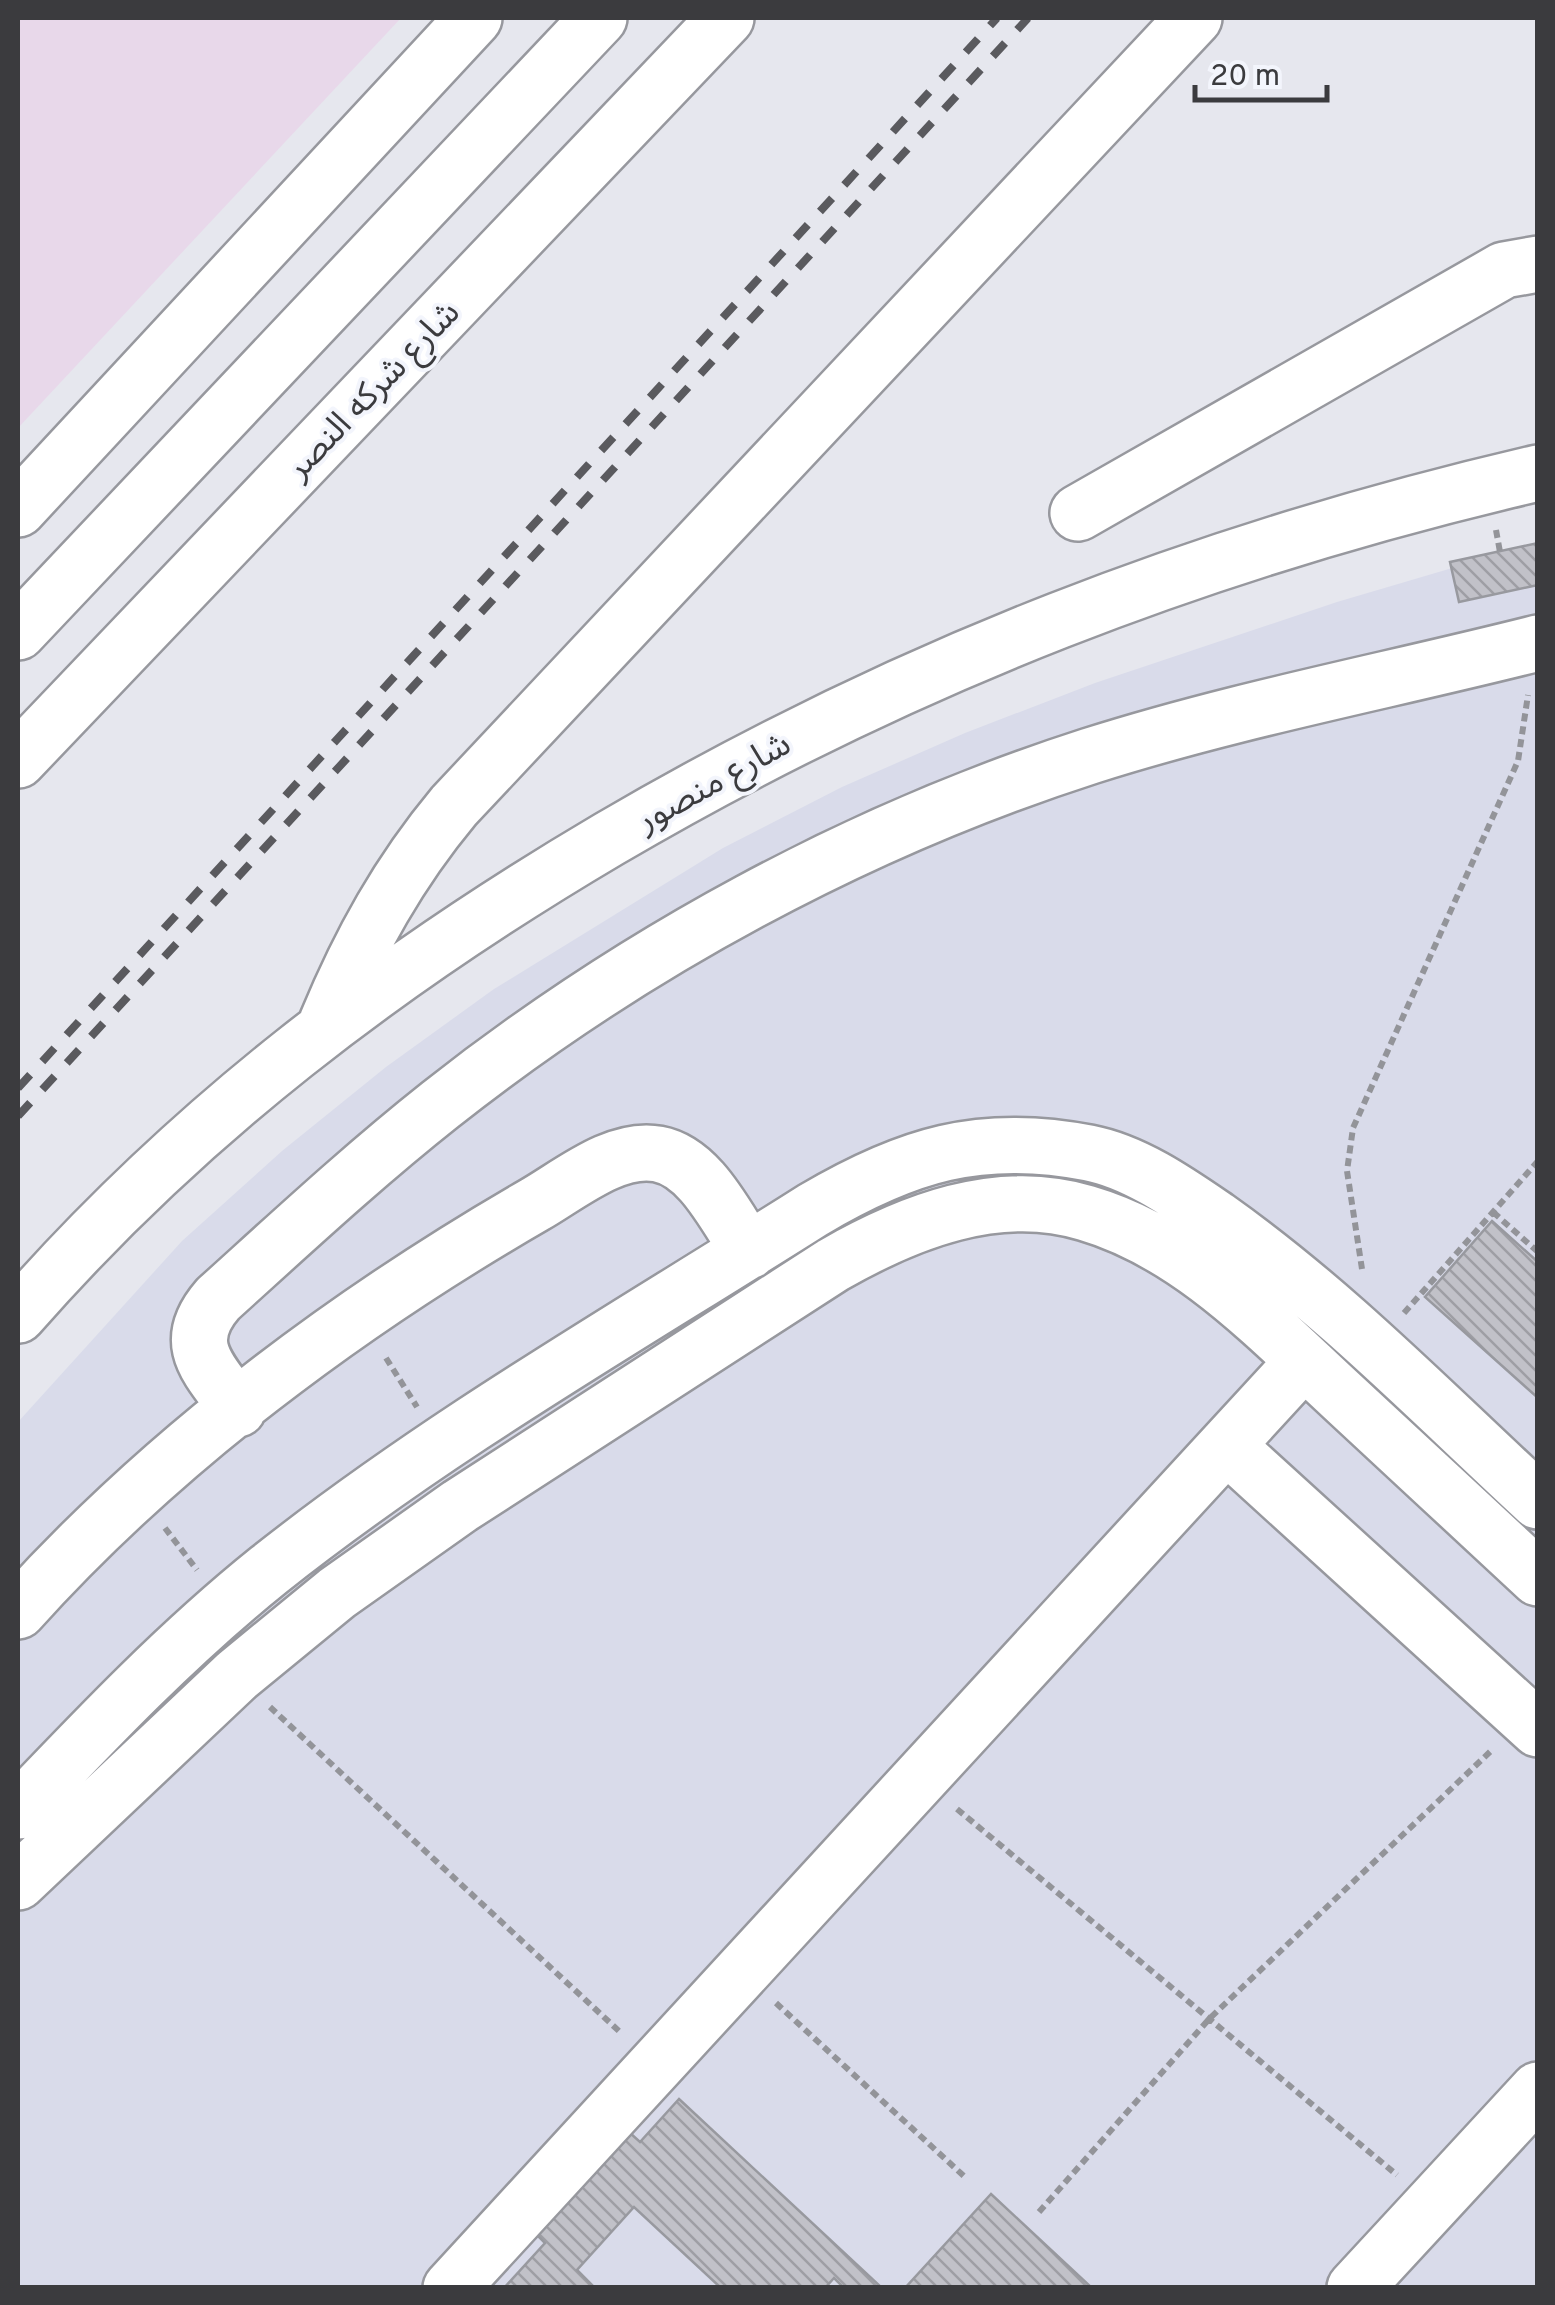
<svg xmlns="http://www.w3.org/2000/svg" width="1555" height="2305" viewBox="0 0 1555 2305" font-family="Overpass,'Noto Sans Arabic',sans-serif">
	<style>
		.commercial { fill: #e8d8ea }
		.built { fill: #d9dbea }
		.building { fill: url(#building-back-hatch); stroke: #98999f; stroke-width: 2.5 }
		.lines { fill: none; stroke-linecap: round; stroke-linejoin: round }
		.minor-casing { stroke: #97989e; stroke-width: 60 }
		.path { stroke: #939499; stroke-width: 6; stroke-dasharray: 8 5; stroke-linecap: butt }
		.minor { stroke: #fff; stroke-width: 55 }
		.rail { stroke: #5a5a5e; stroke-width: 8; stroke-dasharray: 18 18; stroke-linecap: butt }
		.labels { text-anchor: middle; stroke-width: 8; stroke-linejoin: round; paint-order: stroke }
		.street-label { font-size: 35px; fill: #3b3b3e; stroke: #f3f5fc }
	</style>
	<defs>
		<pattern id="building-back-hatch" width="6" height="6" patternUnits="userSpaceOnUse" patternTransform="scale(2.5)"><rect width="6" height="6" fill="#c1c1c8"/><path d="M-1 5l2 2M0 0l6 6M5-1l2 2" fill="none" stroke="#9e9ea4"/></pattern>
	</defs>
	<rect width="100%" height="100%" fill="#e6e7ee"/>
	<!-- commercial -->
	<path class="commercial" d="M18,18H401L18,428Z"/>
	<!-- built -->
	<path class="built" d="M1537,543V2287H18V1422L182,1241L282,1151L386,1067L494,989L723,848L842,787L965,733L1095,683L1337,602Z"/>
	<!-- building -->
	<path class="building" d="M1538,543V585L1459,602L1450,562Z
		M1492,1221L1538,1262V1398L1425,1297Z
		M679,2099L882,2288H844L834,2278L825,2288H721L634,2207L577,2270L595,2288H504L545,2243L536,2234L629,2132L640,2142Z
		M991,2194L1092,2288H905Z"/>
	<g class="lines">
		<!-- minor casing -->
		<g class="minor-casing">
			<path id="minor" d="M18,509L474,18
				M1078,513L1504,270L1538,264
				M18,632L599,18
				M18,760L726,18
				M327,1022C360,942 399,872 454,806L1194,18
				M18,1315C188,1121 387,970 609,839C902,667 1206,550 1538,473
				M238,1409C209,1369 179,1344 218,1299C291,1233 363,1166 440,1105C632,953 857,831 1090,756C1238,709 1388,681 1538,643
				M1227,1446L1538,1729
				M18,1611C163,1450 347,1313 534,1205C569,1185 615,1146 658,1154C701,1162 726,1218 749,1251
				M18,1811C98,1727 178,1643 269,1570C439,1435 630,1326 813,1210C906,1155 980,1132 1089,1153C1135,1162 1179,1193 1217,1219C1333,1301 1433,1404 1538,1501
				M18,1882L237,1675L337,1593L460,1506L833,1265C908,1222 998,1186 1086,1213C1189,1243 1267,1327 1343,1397C1408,1457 1473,1518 1538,1578
				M451,2288L1304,1361
				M1355,2288L1538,2090"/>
		</g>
		<!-- path -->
		<path class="path" d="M1496,530L1500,552
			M1493,1212L1538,1252
			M1362,1269L1347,1171L1353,1128L1518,761L1528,695
			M1404,1313L1538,1161
			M386,1358L417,1407
			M165,1528L197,1570
			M270,1707L620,2032
			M957,1809L1397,2175
			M776,2003L966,2178
			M1039,2212L1209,2019L1493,1749"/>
		<!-- minor -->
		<use href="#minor" class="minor"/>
		<!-- rail -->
		<path class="rail" d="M18,1088L997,18
			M18,1116L1028,18"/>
	</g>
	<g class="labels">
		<!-- street labels -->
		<g class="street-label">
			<text transform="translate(372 389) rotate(-46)" y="12">شارع شركه النصر</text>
			<text transform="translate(713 781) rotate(-29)" y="12">شارع منصور</text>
		</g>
	</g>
	<!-- border -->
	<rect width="1555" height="2305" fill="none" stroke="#3b3b3e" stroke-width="40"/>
	<!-- scale -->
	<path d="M1195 85v15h132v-15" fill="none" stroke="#3b3b3e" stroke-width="5"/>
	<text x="1210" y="85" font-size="30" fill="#3b3b3e" stroke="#f3f5fc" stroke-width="8" paint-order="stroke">20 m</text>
</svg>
